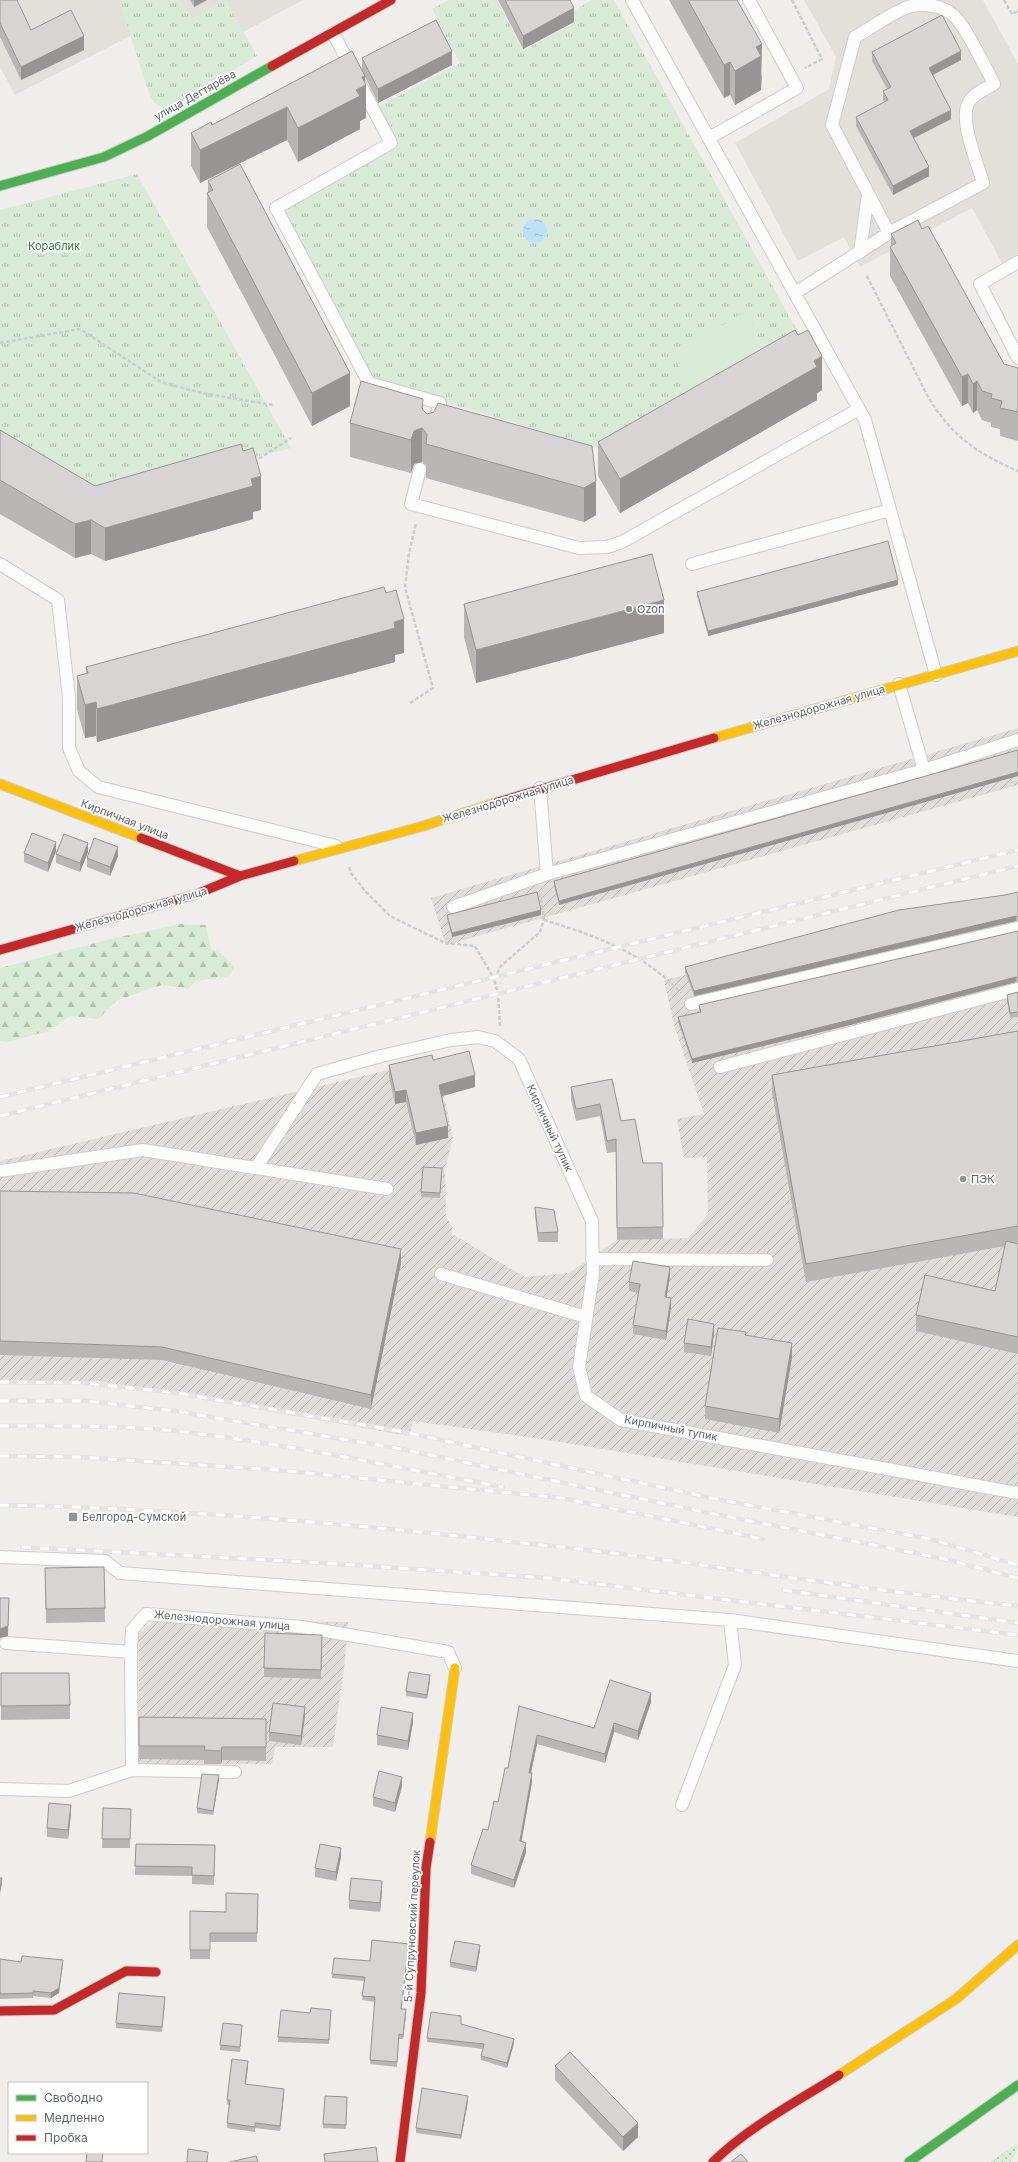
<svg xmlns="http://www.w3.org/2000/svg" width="1018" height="2162" viewBox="0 0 1018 2162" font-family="Inter,sans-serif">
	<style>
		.industrial { fill: url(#industrial-furrows) }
		.education { fill: #e2e0da }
		.grass { fill: url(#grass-dots) }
		.forest { fill: url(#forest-firs) }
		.park { fill: url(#park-tufts) }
		.garden { fill: #d8ebd6 }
		.water { fill: url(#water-ripples) }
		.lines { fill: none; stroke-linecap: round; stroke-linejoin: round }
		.lane-casing { stroke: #cbcccc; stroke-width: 14 }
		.fast-casing { stroke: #cacacb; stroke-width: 11 }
		.slow-casing { stroke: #cacacb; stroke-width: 11 }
		.jam-casing { stroke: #cacacb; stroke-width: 11 }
		.path { stroke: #cacfcc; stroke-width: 2.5; stroke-dasharray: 4 2; stroke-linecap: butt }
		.lane { stroke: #fdfcfc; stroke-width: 12 }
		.fast { stroke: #4caf50; stroke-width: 9 }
		.slow { stroke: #ffc107; stroke-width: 9 }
		.jam { stroke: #c62828; stroke-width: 9 }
		.rail-casing { stroke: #e4e4e4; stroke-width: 4.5 }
		.rail { stroke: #fff; stroke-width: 3; stroke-dasharray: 9; stroke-linecap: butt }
		.wall { fill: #b8b7b5 }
		.shaded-wall { fill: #969594 }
		.building { fill: #d6d5d3; stroke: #969594 }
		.poi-dot { fill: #919496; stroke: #fff; stroke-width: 1.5 }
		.labels { text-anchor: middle; stroke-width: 3.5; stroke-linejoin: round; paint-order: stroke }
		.street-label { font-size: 11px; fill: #5f6368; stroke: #fff }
		.park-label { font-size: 11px; fill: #348238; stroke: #fff }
		.poi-label { font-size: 11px; fill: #5f6368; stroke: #fff; text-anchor: start }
	</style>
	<defs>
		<pattern id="industrial-furrows" width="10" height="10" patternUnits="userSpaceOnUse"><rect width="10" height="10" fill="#dfddda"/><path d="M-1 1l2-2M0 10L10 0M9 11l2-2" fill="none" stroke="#b8b7b5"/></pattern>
		<pattern id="grass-dots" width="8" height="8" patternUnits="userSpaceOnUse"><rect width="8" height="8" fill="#d8ebd6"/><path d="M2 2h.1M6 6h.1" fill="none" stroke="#b2c2b1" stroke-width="1.8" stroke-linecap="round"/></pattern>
		<pattern id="forest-firs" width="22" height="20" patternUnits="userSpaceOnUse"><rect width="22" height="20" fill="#d8ebd6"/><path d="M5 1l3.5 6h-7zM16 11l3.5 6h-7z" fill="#b2c2b1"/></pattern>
		<pattern id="park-tufts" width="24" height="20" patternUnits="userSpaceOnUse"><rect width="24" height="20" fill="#d8ebd6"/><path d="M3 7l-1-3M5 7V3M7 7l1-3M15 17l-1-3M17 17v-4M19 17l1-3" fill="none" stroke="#b2c2b1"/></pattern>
		<pattern id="water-ripples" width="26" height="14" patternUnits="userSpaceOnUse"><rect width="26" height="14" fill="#bfe0f9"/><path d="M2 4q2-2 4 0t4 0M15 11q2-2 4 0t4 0" fill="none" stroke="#9eb9cd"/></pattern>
	</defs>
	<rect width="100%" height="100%" fill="#efeeea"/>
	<!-- industrial -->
	<path class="industrial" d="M1018,728V785L446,945L431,898Z
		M1018,898V1517L535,1438L413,1421L409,1436L99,1381H0V1161L436,1059L453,1138L445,1169L446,1216L452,1227V1234L525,1277L569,1273L617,1240L688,1238L708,1214L707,1157L684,1158L677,1119L704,1114L674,1025L664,980Z
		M155,1620L348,1622L345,1661L333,1747H275L272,1764L137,1765L139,1669L138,1634Z"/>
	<!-- education -->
	<path class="education" d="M0,0H303L158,78L134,34L15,95L0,67Z
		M804,0H983L1018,64V255L1002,263L972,208L860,267L844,237L798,261L735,143L829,89L836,57Z"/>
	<!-- grass -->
	<path class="grass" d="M1016,2144L1018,2148L1011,2162H990Z"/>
	<!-- forest -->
	<path class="forest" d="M180,924L206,925L211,949L221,953L234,967L229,976L196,981L188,989L163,985L151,988L116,1001L98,1019L70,1016L48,1031L8,1042L0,1041V968L111,939Z"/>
	<!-- park -->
	<path class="park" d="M119,0H181L192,19L226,0L257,56L169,108C157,107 153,103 149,93Z
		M449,0H497L523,51L576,22L571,12L592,0H614L799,334L601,449L369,379L281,210L394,145L377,107L460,63L432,9Z
		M137,174L291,448L96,496L0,439V210Z"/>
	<!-- garden -->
	<path class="garden" d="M745,312L765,348L692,390L672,354Z"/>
	<!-- water -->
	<path class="water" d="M523 231a12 12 0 1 1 24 0a12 12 0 1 1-24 0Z"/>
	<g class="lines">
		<!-- lane casing -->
		<g class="lane-casing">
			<path id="lane" d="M632,0L865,420L936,675
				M333,33L391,143L276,208L369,383L440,403L436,417
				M709,138L797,88L749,0
				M860,252L868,194
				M1018,262L980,284L1018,358
				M795,293L889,233L983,183C978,164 958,119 969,102C974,93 986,89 994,84C988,71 981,59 974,46C960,19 948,0 911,6C892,12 873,27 855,37L832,125L889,233
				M420,469L411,504L579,548L607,547L622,542L859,409
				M0,564L58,600L69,698V748L79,771L98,787L336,846
				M692,564L890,510
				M899,684L924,770
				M540,788L547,874L924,770L1018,740
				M453,907L547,874
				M691,1004L1018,928
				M720,1067L1018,989
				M256,1168L317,1074L381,1056L451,1040L478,1037L495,1041L519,1059L592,1221L593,1274L579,1367L586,1396L621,1420L1018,1493
				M0,1171L143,1150L387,1189
				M592,1259L767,1260
				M441,1274L586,1317
				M0,1557L105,1561L120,1573L730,1620L1018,1661
				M6,1643L131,1652L132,1630L146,1614L302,1627L448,1652L455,1668
				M131,1652L132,1770
				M0,1789L69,1791L132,1770L235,1772
				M682,1805L735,1665L730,1620"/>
		</g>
		<!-- fast casing -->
		<g class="fast-casing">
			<path id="fast" d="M0,186L104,157L148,136L272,66
				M909,2162L1018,2085"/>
		</g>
		<!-- slow casing -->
		<g class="slow-casing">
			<path id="slow" d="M714,738L1018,651
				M0,784L141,838
				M294,861L420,827L498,802
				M430,1842L455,1668
				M839,2075L956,1999L1018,1945"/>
		</g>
		<!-- jam casing -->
		<g class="jam-casing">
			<path id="jam" d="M272,66L391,0
				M498,802L714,738
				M141,838L240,876
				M0,950L197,894L240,876L294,861
				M0,2011L54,2010L126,1971L156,1972
				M400,2162L421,1993L426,1868L430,1842
				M713,2162C748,2127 798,2101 839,2075"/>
		</g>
		<!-- path -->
		<path class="path" d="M792,0L822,59L805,68
			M1004,0L1012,14L1018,11
			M867,276L928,397C952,436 976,453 1018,471
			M0,343L80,329L161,382L202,393L273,405
			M254,462L291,438
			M410,703L433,688L405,588L409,553L416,523
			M349,867L351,873L366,892L390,916L445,943L475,946L494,979
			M544,920C594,935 644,953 681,993
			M500,1026L498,993L494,979L501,966L540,932L544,920L540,894"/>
		<!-- lane -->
		<use href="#lane" class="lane"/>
		<!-- fast -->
		<use href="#fast" class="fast"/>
		<!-- slow -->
		<use href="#slow" class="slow"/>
		<!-- jam -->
		<use href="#jam" class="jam"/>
		<!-- rail casing -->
		<g class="rail-casing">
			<path id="rail" d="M0,1097L1018,850
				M0,1116L1018,866
				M0,1382L85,1383L177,1393L399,1431L711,1498L930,1539L1018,1565
				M0,1401H85L175,1411L396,1448L709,1513L940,1558L1018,1578
				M0,1426C58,1426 117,1425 175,1431C285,1443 394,1467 503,1487
				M0,1456L79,1457L277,1470L562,1498L763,1539
				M0,1505C159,1508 319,1521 477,1538C530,1544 583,1549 636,1556C763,1573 890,1593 1018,1606
				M22,1547L324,1563L547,1578L1018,1635
				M783,1590L1018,1623"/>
		</g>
		<!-- rail -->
		<use href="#rail" class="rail"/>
	</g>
	<!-- wall -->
	<path class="wall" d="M0,0L31,30L84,50L21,80L0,37Z
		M190,0H207L194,7Z
		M498,0H570L574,22L523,49Z
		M669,0H737L762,77L761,90L735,105L730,95L724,98Z
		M872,52L961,60L932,75L951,119L914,138L929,176L893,195L856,126V117L885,102L883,100V91L887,89L872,61Z
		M362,58L452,65L378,103L365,77L366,118L360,121V129L298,162L287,140L200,183L191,166V133L362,70Z
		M208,181L350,406L312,426L207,227V193H208Z
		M922,229L1004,364L1018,368V441L1000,436V429L991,427V423L982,420L977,410L973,413L968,403L962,406L890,276V247L891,246V234Z
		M822,390L817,393V400L620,513L598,476V442Z
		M423,410L427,414L592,446L596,515L584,522L426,478V465L422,462L414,464L411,473L350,457V423Z
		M0,430L95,486L261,510L253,512V519L105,561L91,554L75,558L0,514Z
		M898,585L708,636L697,596V592Z
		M464,604L664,633L476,683L464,637Z
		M404,653L395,655V662L97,742L96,736L85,738L77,710V676L86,674V667Z
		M1018,750L559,905L554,886V881Z
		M56,851L48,872L24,862V853Z
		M88,852L80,872L56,863V854Z
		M118,856L110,876L87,867V858Z
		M1018,892V921H1016L694,996L685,972V967Z
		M447,915H541L452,937L447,919Z
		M1018,931V982H1016L850,1025L692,1063L678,1022V1017L700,1012L699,1010V1005Z
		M1018,992V1017L1010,1018L1007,1000V995Z
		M1018,1031V1354L916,1331V1315L995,1291L1005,1246L806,1282L772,1093V1075Z
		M433,1060L475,1087L441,1096L448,1138L416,1145L406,1102L395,1104L389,1077V1065Z
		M612,1079L621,1121L643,1163H662L663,1239L617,1240L616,1152L607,1153L600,1116L576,1121L571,1099V1087Z
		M442,1173L440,1198L421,1197V1192Z
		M0,1191L401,1263L371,1409L162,1360L0,1355Z
		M535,1207L558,1232V1242H538L535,1216Z
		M670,1276L666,1298L671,1308L666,1340L633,1334V1325L638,1293L629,1291V1282Z
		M714,1333L711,1356L684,1352V1343Z
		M746,1335L792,1357L779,1433L705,1419V1406Z
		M104,1567L105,1622L46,1623L45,1568Z
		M322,1644L321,1679L264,1677V1668Z
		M1,1673L70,1705V1719L1,1720Z
		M430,1680L427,1699L406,1696V1691Z
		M651,1702L638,1740L614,1732L605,1763L537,1744L531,1773L532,1782L521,1841L526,1852L514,1888L471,1874V1865L488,1830L498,1802L508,1768L519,1706L594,1728Z
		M305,1716L301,1745L269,1741V1732Z
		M139,1717L266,1719V1761L222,1760L221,1764H204V1760L139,1759Z
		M413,1722L408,1750L377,1745V1735Z
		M219,1779L213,1815L197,1813V1808Z
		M402,1786L395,1812L373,1806V1797Z
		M103,1808L131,1809L130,1848H102Z
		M71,1814L68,1839L47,1837V1828Z
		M136,1844L215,1845L214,1885L192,1884V1876L135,1875Z
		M341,1857L336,1881L315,1877V1868Z
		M382,1891L380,1912L349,1909V1900Z
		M258,1894L257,1942H210V1959H190V1911L226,1912Z
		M409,1948L401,2009L406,2014L403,2039H399L397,2067L370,2064L375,2002L362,2000L364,1981L332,1978V1974Z
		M480,1950L476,1972L450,1967V1962Z
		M0,1959L21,1962L63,1965L59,1993L51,1998L33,1996V1998L0,1999Z
		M165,2002L162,2032L116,2028V2023Z
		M310,2013L331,2014L329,2044L278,2042V2037Z
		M461,2021V2024L514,2043L507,2068L481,2060V2056L483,2049L427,2042V2038Z
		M242,2029L240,2052L220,2050V2045Z
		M248,2066L246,2084L284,2094L280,2131L255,2128V2132L227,2128V2123L229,2105L227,2104V2100Z
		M555,2066L638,2137L623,2151L555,2080Z
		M325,2096L347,2097L346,2129L323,2128Z
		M468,2101L461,2139L416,2133V2128Z"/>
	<!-- shaded-wall -->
	<path class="shaded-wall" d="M194,0H207L194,7Z
		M574,8V22L523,49V36Z
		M84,36V50L21,80V67Z
		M762,44L761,90L735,105V71L756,47Z
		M452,51V65L378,103V89Z
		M961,51V60L929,77V68Z
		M730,62V95L724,98V65Z
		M365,76V85H366V118L360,121V129L298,162V128L356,90L362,77Z
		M287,107V140L200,183V150Z
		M951,110V119L910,140V131Z
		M929,167V176L893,195V186Z
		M822,356V390L817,393V400L620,513V479Z
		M350,373V406L312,426V393Z
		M968,374V403L962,406V377Z
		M977,381V410L973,413V384Z
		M423,399V430L422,428V462L414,464L411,473V440L422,409Z
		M261,476V510L253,512V519L105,561V528Z
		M596,481V515L584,522V488Z
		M91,520V554L75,558V524Z
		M898,580V585L708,636V631Z
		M664,600V633L476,683V650Z
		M404,619V653L395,655V662L97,742V709Z
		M96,702V736L85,738V705Z
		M1018,772V776L559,905V901Z
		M56,842V851L48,872V863Z
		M88,843V852L80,872V863Z
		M118,847V856L110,876V867Z
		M541,910V915L452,937V933Z
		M1016,916V921L694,996V991Z
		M1016,977V982L850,1025L692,1063V1059Z
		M475,1075V1087L439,1097V1085Z
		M406,1090V1102L395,1104V1092Z
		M448,1126V1138L416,1145V1133Z
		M401,1249V1263L371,1409V1395Z
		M670,1267V1276L665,1307V1297Z
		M671,1298V1308L666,1340V1331Z
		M714,1324V1333L711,1356V1347Z
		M792,1343V1357L779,1433V1419Z
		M9,1598L8,1636L0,1638V1629Z
		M430,1675V1680L427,1699V1695Z
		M651,1693V1702L638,1740V1731Z
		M305,1707V1716L301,1745V1736Z
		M413,1713V1722L408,1750V1741Z
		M614,1723V1732L605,1763V1754Z
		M537,1735V1744L529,1782V1773Z
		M222,1747V1760L221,1764V1751Z
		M532,1773V1782L520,1850V1841Z
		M219,1775V1779L213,1815V1811Z
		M402,1777V1786L395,1812V1803Z
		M71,1805V1814L68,1839V1830Z
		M526,1843V1852L514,1888V1880Z
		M341,1848V1857L336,1881V1872Z
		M2,1878V1883L0,1894V1889Z
		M382,1881V1891L380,1912V1903Z
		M409,1944V1948L401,2013V2009Z
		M480,1945V1950L476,1972V1967Z
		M63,1960L59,1993L51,1998V1993Z
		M406,2009V2014L403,2039V2035Z
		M514,2039V2043L507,2068V2063Z
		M248,2061V2066L245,2089V2084Z
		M284,2089V2094L280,2131V2126Z
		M468,2096V2101L461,2139V2135Z
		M638,2123V2137L623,2151V2137Z"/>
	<!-- building -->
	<path class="building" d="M0,0H17L31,30L71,10L84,36L21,67L0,23Z
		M505,0H570L574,8L523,36Z
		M688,0H737L762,44L756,47L761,56L735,71L730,62L724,65Z
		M942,15L961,51L929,68L951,110L910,131L929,167L893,186L856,117L888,100L883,91L891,87L872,52Z
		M436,20L452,51L378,89L362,58Z
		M352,51L365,76L362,77L366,85L356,90L360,96L298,128L287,107L200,150L191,133L211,122L212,125Z
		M240,164L350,373L312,393L207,193L213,190L208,181Z
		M918,220L922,229L928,226L1004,364L1018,368V412L1000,408L1002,401L991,398L992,394L982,391L977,381L973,384L968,374L962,377L890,247L896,243L891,234Z
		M795,330L798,335L808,330L822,356L814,361L817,367L620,479L598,442Z
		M361,381L423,399L422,409L427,414L434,412L438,403L592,446L596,481L584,488L426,444L427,434L422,428L414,431L411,440L350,423Z
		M0,430L95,486L241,444L243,451L253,448L261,476L251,479L253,486L105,528L91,520L75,524L0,480Z
		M888,541L898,580L708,631L697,592Z
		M652,554L664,600L476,650L464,604Z
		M384,587L386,593L396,590L404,619L394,622L395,628L97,709L96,702L85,705L77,676L88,673L86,667Z
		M1018,750V772L559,901L554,881Z
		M32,833L56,842L48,863L24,853Z
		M64,834L88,843L80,863L56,854Z
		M94,838L118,847L110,867L87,858Z
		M537,892L541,910L452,933L447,915Z
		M1018,892V917L1016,916L694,991L685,967L899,910L1005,895Z
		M1018,931V978L1016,977L850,1020L692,1059L678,1017L701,1012L699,1005Z
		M1018,992V1012L1010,1013L1007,995Z
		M1018,1031V1226L806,1264L772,1075Z
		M469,1051L475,1075L439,1085L448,1126L416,1133L406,1090L395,1092L389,1065L432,1055L433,1060Z
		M612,1079L621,1121L635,1119L643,1163H662L663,1227L617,1228L616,1139L607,1141L600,1104L576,1109L571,1087Z
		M423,1167L442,1168L440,1193L421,1192Z
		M0,1191L134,1193L401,1249L371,1395L162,1347L0,1341Z
		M535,1207L554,1210L558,1232L538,1233Z
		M1006,1241L1018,1244V1337L916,1315L925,1275L995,1291Z
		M633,1261L670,1267L665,1297L671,1298L666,1331L633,1325L640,1284L629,1282Z
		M688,1319L714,1324L711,1347L684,1343Z
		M718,1328L746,1332L745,1335L792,1343L779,1419L705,1406Z
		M104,1567L105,1608L46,1609L45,1568Z
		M0,1598H9L8,1626L0,1629Z
		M265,1633L322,1635L321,1670L264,1668Z
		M409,1672L430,1675L427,1695L406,1691Z
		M1,1673H69L70,1705L1,1706Z
		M610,1680L651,1693L638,1731L614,1723L605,1754L537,1735L529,1773H532L520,1841L526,1843L514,1880L471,1865L483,1829L488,1830L494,1801L498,1802L505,1768H508L519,1706L594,1728Z
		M273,1703L305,1707L301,1736L269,1732Z
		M381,1707L413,1713L408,1741L377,1735Z
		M139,1717L266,1719V1747H222L221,1751L204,1750L205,1746H139Z
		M379,1771L402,1777L395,1803L373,1797Z
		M202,1774L219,1775L213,1811L197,1808Z
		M49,1803L71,1805L68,1830L47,1828Z
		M103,1808L131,1809L130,1839H102Z
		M136,1844L215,1845L214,1876L192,1875V1867L135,1866Z
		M320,1844L341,1848L336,1872L315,1868Z
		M0,1878H2L0,1889Z
		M351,1878L382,1881L380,1903L349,1900Z
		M226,1893L258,1894L257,1933H210V1950H190V1911L226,1912Z
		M372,1940L409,1944L401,2009H406L403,2035L399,2034L397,2062L370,2060L375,1997L362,1996L365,1977L332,1974L334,1958L370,1961Z
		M455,1941L480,1945L476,1967L450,1962Z
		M22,1956L63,1960L59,1988L51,1993L33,1991V1993L0,1994V1959L21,1962Z
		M119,1993L165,1997L162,2027L116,2023Z
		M311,2008L331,2010L329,2040L278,2037L281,2010L310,2013Z
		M431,2012L461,2016V2024L514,2039L507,2063L481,2056L484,2044L427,2038Z
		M223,2023L242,2025L240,2047L220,2045Z
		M570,2052L638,2123L623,2137L555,2066Z
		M232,2059L248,2061L245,2084L284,2089L280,2126L255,2123V2127L227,2123L230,2100H227Z
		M422,2088L468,2096L461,2135L416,2128Z
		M325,2096L347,2097L346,2125L323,2124Z
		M376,2147L378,2162H325L324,2154Z
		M188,2149L208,2152L207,2162H187Z
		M87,2153H103L102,2162H86Z
		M741,2154L748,2162H731Z
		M256,2156L258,2162H230Z"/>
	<!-- markers -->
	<g class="poi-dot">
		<circle cx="629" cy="609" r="4"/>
		<circle cx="963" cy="1179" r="4"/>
		<rect x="68" y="1512" width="10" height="10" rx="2"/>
	</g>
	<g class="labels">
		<!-- street labels -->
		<g class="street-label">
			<text transform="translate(195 95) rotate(-29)" y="4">улица Дегтярёва</text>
			<text transform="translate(819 707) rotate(-16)" y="4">Железнодорожная улица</text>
			<text transform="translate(508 799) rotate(-17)" y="4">Железнодорожная улица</text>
			<text transform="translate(125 819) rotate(21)" y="4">Кирпичная улица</text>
			<text transform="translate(141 909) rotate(-16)" y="4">Железнодорожная улица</text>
			<text transform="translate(550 1128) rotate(65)" y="4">Кирпичный тупик</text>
			<text transform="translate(671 1428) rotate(11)" y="4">Кирпичный тупик</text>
			<text transform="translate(222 1620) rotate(5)" y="4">Железнодорожная улица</text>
			<text transform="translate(412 1926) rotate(-87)" y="4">5-й Супруновский переулок</text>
		</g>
		<!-- park labels -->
		<g class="park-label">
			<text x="54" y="250">Кораблик</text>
		</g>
		<!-- poi labels -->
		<g class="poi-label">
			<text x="637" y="613">Ozon</text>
			<text x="971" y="1183">ПЭК</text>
			<text x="82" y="1521">Белгород-Сумской</text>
		</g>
	</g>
	<!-- legend -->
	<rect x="8" y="2082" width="140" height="72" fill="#ffffff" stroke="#bfc1c3"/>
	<rect x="16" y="2095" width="20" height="6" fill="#4caf50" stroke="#bfc1c3"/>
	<text x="44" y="2102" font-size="12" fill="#5f6368">Свободно</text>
	<rect x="16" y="2115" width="20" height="6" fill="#ffc107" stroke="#bfc1c3"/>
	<text x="44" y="2122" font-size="12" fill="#5f6368">Медленно</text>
	<rect x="16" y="2135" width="20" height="6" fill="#c62828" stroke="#bfc1c3"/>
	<text x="44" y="2142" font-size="12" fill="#5f6368">Пробка</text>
</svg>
